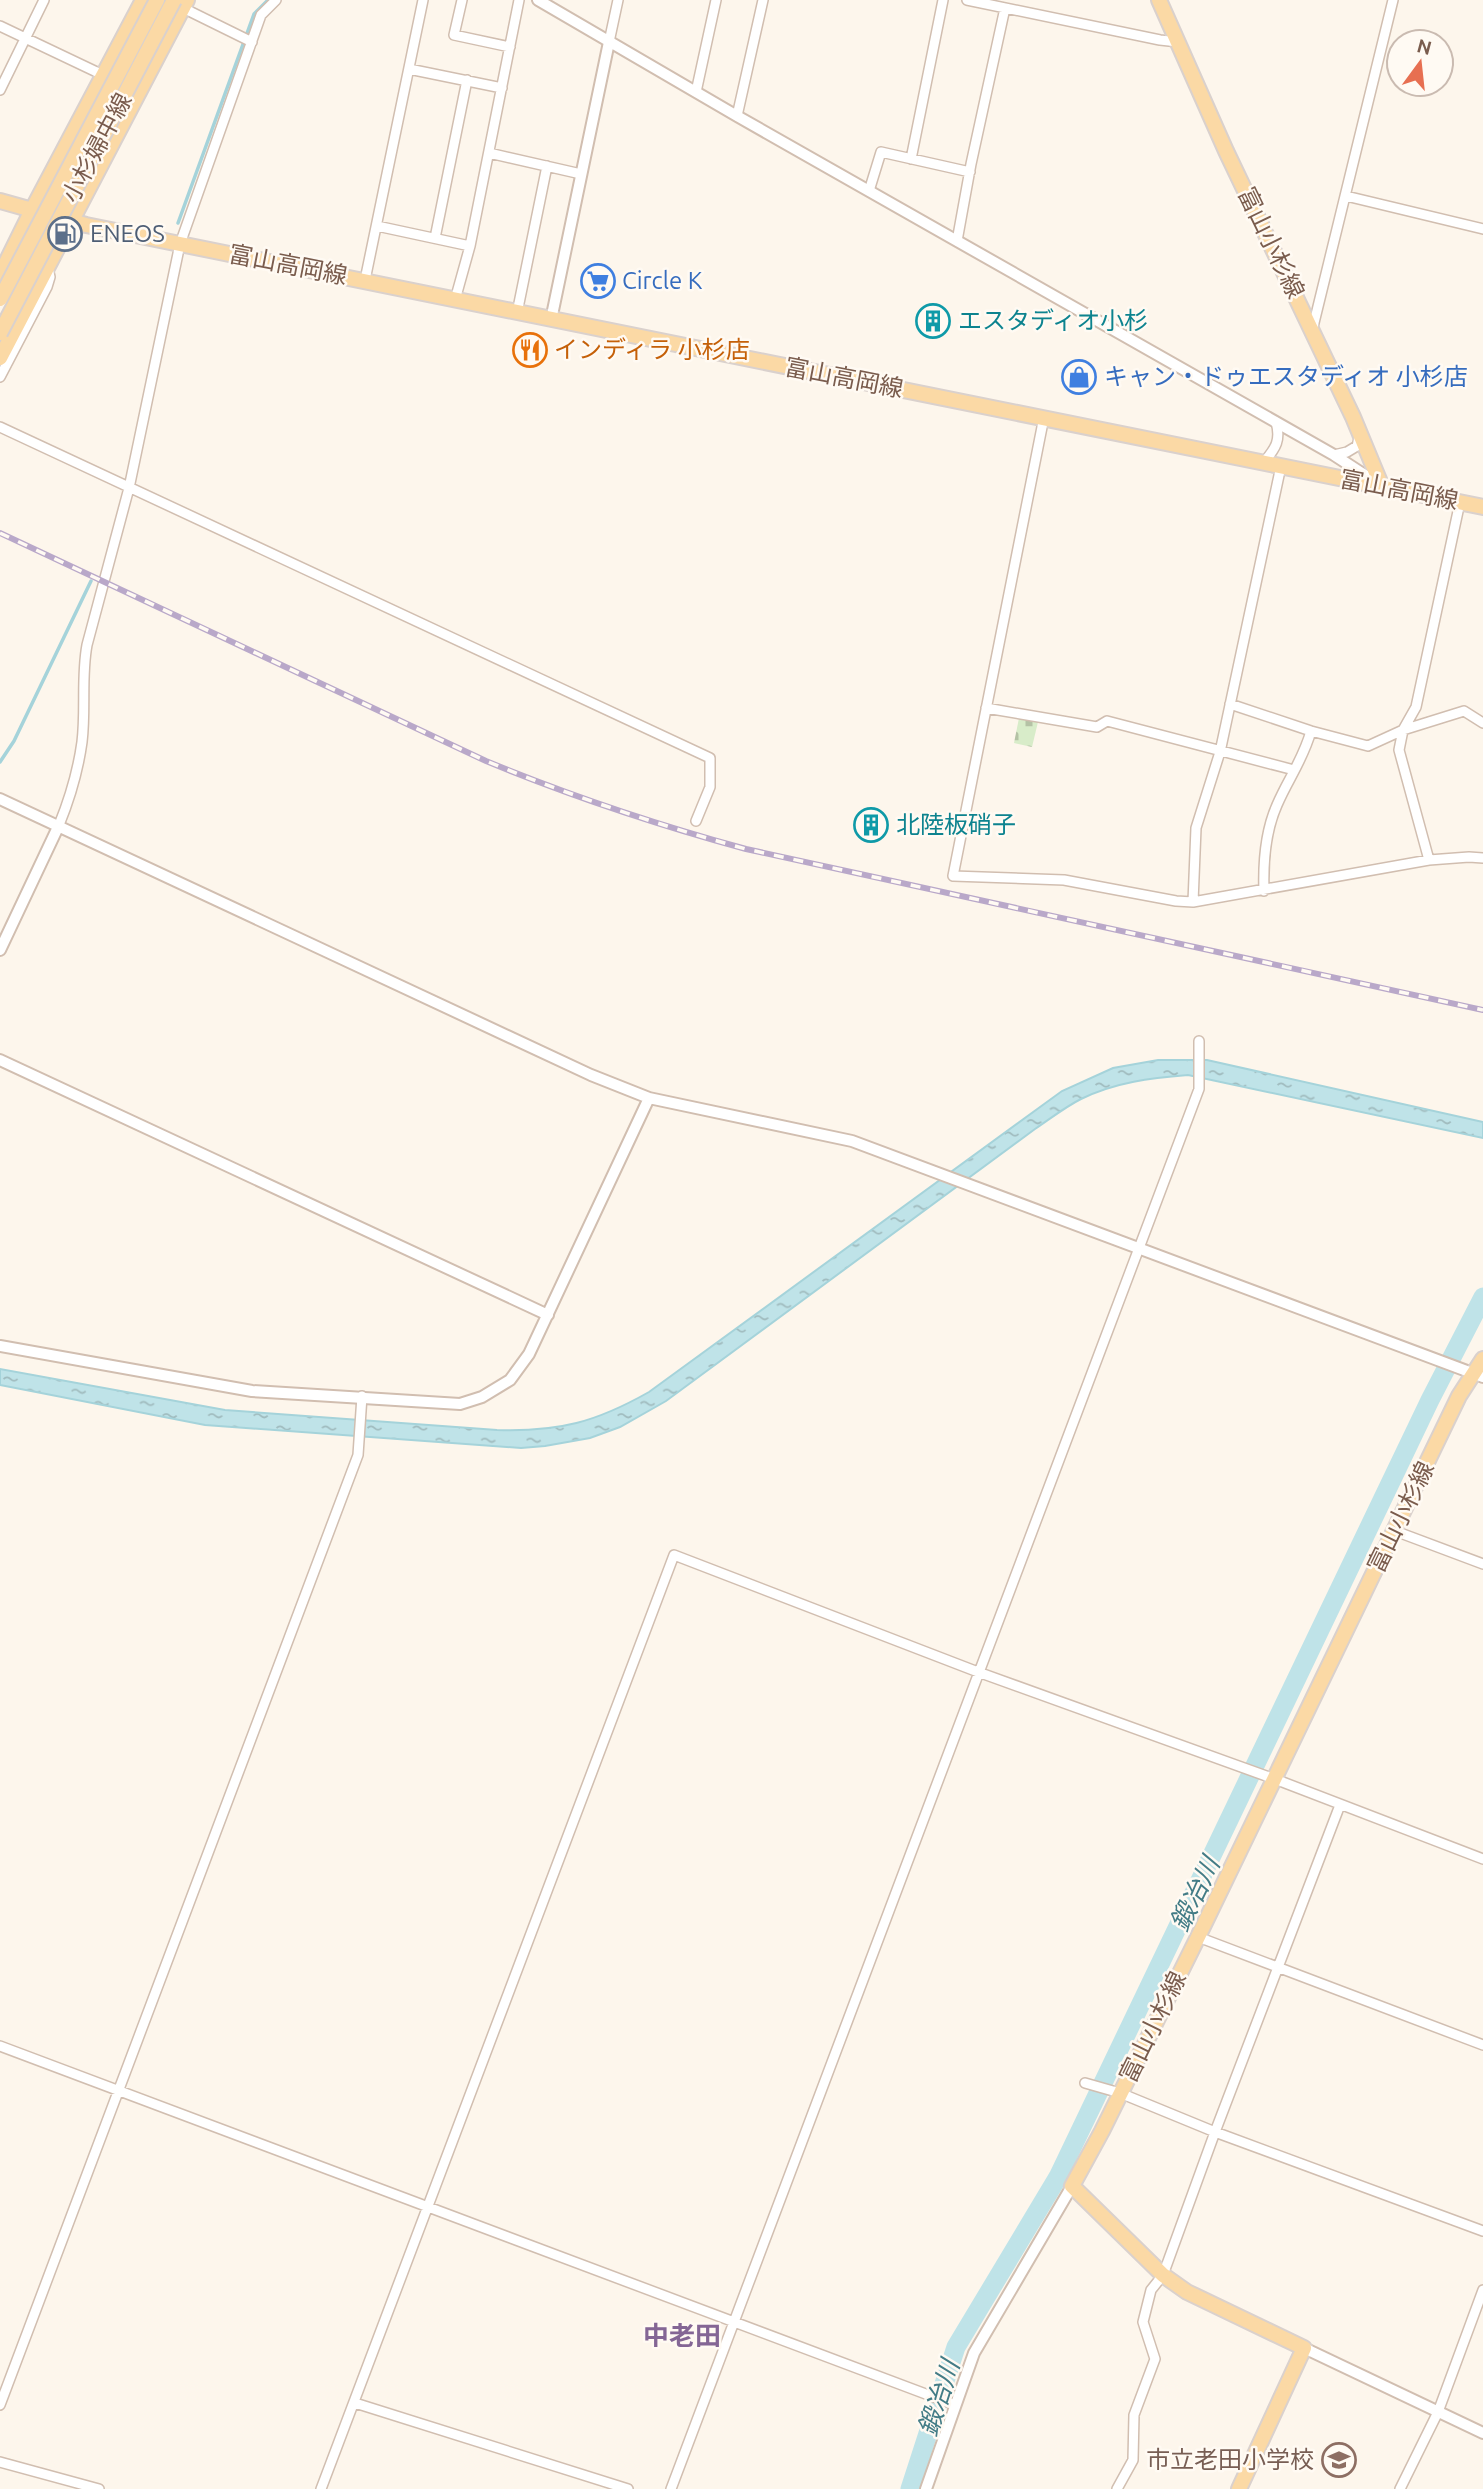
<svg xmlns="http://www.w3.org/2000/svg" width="1483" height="2489" viewBox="0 0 1483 2489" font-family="Ubuntu,'Noto Sans JP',sans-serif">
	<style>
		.cemetery { fill: url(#cemetery-stones) }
		.water { fill: url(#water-ripples); stroke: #a5d3da; stroke-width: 2 }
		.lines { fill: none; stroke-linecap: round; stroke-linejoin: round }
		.stream { stroke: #a5d3da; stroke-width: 3.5 }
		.river { stroke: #bfe3e8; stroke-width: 19 }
		.minor-casing { stroke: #d1beb0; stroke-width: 12 }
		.tertiary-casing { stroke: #d1beb0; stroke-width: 14 }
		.primary-casing { stroke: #dad1cd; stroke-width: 18 }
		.minor { stroke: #fff; stroke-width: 9 }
		.tertiary { stroke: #fff; stroke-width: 10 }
		.primary { stroke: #fbd9a5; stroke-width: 14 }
		.rail-casing { stroke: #b9a8c9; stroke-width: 6 }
		.rail { stroke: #fffaf3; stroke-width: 3.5; stroke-dasharray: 10; stroke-linecap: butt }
		.primary-bridge-casing { stroke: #dad1cd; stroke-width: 18; stroke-linecap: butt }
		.primary-bridge { stroke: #fbd9a5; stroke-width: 14 }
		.labels { text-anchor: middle; stroke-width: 5; stroke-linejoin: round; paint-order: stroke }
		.street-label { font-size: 24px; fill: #7a5c4d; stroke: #fffaf3 }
		.service-label { font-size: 24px; fill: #4e5e75; stroke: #fffaf3; text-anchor: start }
		.shop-label { font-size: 24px; fill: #366cbe; stroke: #fffaf3; text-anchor: start }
		.culture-label { font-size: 24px; fill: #0d838f; stroke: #fffaf3; text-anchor: start }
		.food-label { font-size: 24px; fill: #c56008; stroke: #fffaf3; text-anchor: start }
		.education-label { font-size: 24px; fill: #785e54; stroke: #fffaf3; text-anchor: end }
		.water-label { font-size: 26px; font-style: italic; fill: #437c86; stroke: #fffaf3 }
		.neighbourhood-label { font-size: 26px; font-weight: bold; fill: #846695; stroke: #fffaf3 }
	</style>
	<defs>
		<pattern id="cemetery-stones" width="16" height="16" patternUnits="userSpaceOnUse" patternTransform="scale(1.75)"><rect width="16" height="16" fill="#d8ecc9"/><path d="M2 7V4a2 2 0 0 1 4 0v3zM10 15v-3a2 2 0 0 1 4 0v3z" fill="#b4c2a5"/></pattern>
		<pattern id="water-ripples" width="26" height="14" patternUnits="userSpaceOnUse" patternTransform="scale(1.75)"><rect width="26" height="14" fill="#bfe3e8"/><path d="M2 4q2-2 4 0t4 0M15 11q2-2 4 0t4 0" fill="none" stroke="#a0bbbe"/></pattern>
	</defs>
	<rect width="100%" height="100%" fill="#fdf6ec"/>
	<!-- cemetery -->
	<path class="cemetery" d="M1019,718L1038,722L1032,747L1014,743Z"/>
	<!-- water -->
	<path class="water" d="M1158,1060H1207L1483,1122V1138L1188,1075C1151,1078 1116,1082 1081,1099C1065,1107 1050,1119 1035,1129L666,1401L620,1427L590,1438L545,1446L521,1448L205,1425L0,1385V1369L225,1410L497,1430C559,1432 596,1422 649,1392L1062,1091L1113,1068Z"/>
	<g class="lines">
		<!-- stream -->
		<path class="stream" d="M178,223L254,14L268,0
			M0,762L14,741L91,581"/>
		<!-- river -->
		<path class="river" d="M910,2489L956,2347L1058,2177L1430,1400L1483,1297"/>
		<!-- minor casing -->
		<g class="minor-casing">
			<path id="minor" d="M462,0L454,35L510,47
				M967,0L1160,40L1178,42
				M183,8L252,42
				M0,26L103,75
				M609,42L618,0
				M409,69L502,88
				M0,90L44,0
				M696,92L716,0
				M737,116L763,0
				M489,153L581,174
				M911,159L943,0
				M869,191L881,152L970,172
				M1346,196L1483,229
				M377,226L470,246
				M435,238L467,80
				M957,241L971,164L1005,8
				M365,280L423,0
				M455,300L470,246L519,0
				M517,313L547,166
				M1312,331L1393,0
				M0,377L47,287L50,277L48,268
				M1044,417L953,876L1064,880L1176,901L1193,902L1429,860L1469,857L1483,858
				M0,427L710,758V787L696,821
				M1334,455L1347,452L1357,446L1360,435
				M1264,462C1276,448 1281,440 1276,422
				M1230,704L1311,731L1368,746L1403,730L1464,711L1483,723
				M986,708L1097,727L1107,721L1294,770
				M59,825C70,798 78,771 82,742C86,709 81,677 87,645L129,488L180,244L261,15L276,0
				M1429,860L1399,750L1403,730L1416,707L1460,502
				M1264,891C1263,862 1265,832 1277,805C1288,779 1303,760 1311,731
				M1193,902L1196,828L1220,752L1281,466
				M1395,1531L1483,1564
				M1198,1937L1483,2045
				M0,2046L955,2405
				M1085,2083L1120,2093L1215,2132L1483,2231
				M355,2403L628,2489
				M0,2405L358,1455L362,1396
				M0,2462L99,2489
				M321,2489L674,1555L978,1672L1280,1781L1483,1859
				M671,2489L1199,1089V1041
				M1117,2489L1133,2460L1134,2415L1155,2359L1143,2322L1151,2290L1163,2275L1215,2132L1340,1805
				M1400,2489L1438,2412L1483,2290"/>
		</g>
		<!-- tertiary casing -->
		<g class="tertiary-casing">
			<path id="tertiary" d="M538,0L737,116L1334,455L1377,483
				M551,320L609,42
				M0,799L591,1075L649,1098L852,1141L1483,1377
				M0,950L59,825
				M0,1060L548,1315
				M0,1346L252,1391L460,1404L482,1397L510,1380L529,1354L649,1098
				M1304,2348L1483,2433
				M926,2489L974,2353L1072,2186"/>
		</g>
		<!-- primary casing -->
		<g class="primary-casing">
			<path id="primary" d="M1159,0L1226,151L1353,417L1382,487
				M0,201L86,225L1483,507
				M0,275L32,210L143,0
				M0,358L187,0
				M1239,2489L1304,2348L1187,2292L1163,2275L1072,2186L1102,2131L1198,1937L1459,1396L1483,1359"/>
		</g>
		<!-- minor -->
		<use href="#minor" class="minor"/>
		<!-- tertiary -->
		<use href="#tertiary" class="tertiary"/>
		<!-- primary -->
		<use href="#primary" class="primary"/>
		<!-- rail casing -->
		<g class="rail-casing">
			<path id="rail" d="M0,533L486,761C571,796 658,825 746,849L1483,1010"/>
		</g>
		<!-- rail -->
		<use href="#rail" class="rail"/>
		<!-- primary-bridge casing -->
		<g class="primary-bridge-casing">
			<path id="primary-bridge" d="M0,299L157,0
				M0,333L174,0"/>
		</g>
		<!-- primary-bridge -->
		<use href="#primary-bridge" class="primary-bridge"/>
	</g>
	<!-- icons -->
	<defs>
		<g id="fuel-ring" transform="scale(1.75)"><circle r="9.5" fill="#fffaf3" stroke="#5c6f8a" stroke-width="1.5"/><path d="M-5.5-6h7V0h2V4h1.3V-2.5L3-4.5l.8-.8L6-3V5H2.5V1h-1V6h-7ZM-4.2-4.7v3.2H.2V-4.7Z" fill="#5c6f8a"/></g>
		<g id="supermarket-ring" transform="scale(1.75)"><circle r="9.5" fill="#fffaf3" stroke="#3f7fe0" stroke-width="1.5"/><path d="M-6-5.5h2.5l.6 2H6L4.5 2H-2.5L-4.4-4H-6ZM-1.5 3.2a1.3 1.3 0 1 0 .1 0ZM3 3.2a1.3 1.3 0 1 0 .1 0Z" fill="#3f7fe0"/></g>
		<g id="building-ring" transform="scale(1.75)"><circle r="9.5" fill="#fffaf3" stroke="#0f9aa8" stroke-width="1.5"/><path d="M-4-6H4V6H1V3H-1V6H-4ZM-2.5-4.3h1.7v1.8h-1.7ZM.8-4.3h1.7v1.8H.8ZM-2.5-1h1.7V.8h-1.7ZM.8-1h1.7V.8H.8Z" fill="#0f9aa8"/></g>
		<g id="restaurant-ring" transform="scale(1.75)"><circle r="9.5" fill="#fffaf3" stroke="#e8710a" stroke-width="1.5"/><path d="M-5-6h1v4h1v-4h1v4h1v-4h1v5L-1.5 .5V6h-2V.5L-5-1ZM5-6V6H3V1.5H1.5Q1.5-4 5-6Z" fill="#e8710a"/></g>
		<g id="shop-ring" transform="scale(1.75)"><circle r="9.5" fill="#fffaf3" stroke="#3f7fe0" stroke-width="1.5"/><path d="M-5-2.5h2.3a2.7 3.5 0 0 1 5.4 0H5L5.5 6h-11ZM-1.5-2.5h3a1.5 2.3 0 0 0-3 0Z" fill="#3f7fe0"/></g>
		<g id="school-ring" transform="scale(1.75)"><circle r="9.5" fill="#fffaf3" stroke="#8d6e63" stroke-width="1.5"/><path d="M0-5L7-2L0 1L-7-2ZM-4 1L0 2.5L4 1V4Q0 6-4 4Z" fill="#8d6e63"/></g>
	</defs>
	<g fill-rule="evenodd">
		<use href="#fuel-ring" x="65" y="234"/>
		<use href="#supermarket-ring" x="598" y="281"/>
		<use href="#building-ring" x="933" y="321"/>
		<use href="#restaurant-ring" x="530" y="350"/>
		<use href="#shop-ring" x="1079" y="377"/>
		<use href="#building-ring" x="871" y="825"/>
		<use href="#school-ring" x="1339" y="2460"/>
	</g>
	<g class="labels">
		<!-- street labels -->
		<g class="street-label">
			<text transform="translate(97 148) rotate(-62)" y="8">小杉婦中線</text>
			<text transform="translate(1271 243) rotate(64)" y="8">富山小杉線</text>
			<text transform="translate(288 265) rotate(11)" y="8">富山高岡線</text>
			<text transform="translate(844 378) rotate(11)" y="8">富山高岡線</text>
			<text transform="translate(1399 490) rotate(11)" y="8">富山高岡線</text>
			<text transform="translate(1401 1517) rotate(-64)" y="8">富山小杉線</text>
			<text transform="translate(1153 2027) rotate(-64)" y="8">富山小杉線</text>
		</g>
		<!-- service labels -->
		<g class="service-label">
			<text x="90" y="242">ENEOS</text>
		</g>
		<!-- shop labels -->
		<g class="shop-label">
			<text x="622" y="289">Circle K</text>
			<text x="1104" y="385">キャン・ドゥエスタディオ 小杉店</text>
		</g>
		<!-- culture labels -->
		<g class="culture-label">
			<text x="958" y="329">エスタディオ小杉</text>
			<text x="896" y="833">北陸板硝子</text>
		</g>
		<!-- food labels -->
		<g class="food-label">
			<text x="554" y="358">インディラ 小杉店</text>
		</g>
		<!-- education labels -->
		<g class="education-label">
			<text x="1314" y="2468">市立老田小学校</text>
		</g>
		<!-- water labels -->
		<g class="water-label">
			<text transform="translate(1195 1894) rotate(-64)" y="9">鍛冶川</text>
			<text transform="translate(939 2398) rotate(-72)" y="9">鍛冶川</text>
		</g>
		<!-- neighbourhood labels -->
		<g class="neighbourhood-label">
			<text x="682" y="2345">中老田</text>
		</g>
	</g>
	<!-- north arrow -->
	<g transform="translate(1420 63) rotate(15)"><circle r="33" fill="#fffaf3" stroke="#cabbb1" stroke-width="2"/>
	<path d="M0-5L12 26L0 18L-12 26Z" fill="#e76f51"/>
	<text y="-10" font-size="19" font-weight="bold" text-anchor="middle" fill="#7a5c4d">N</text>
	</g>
</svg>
